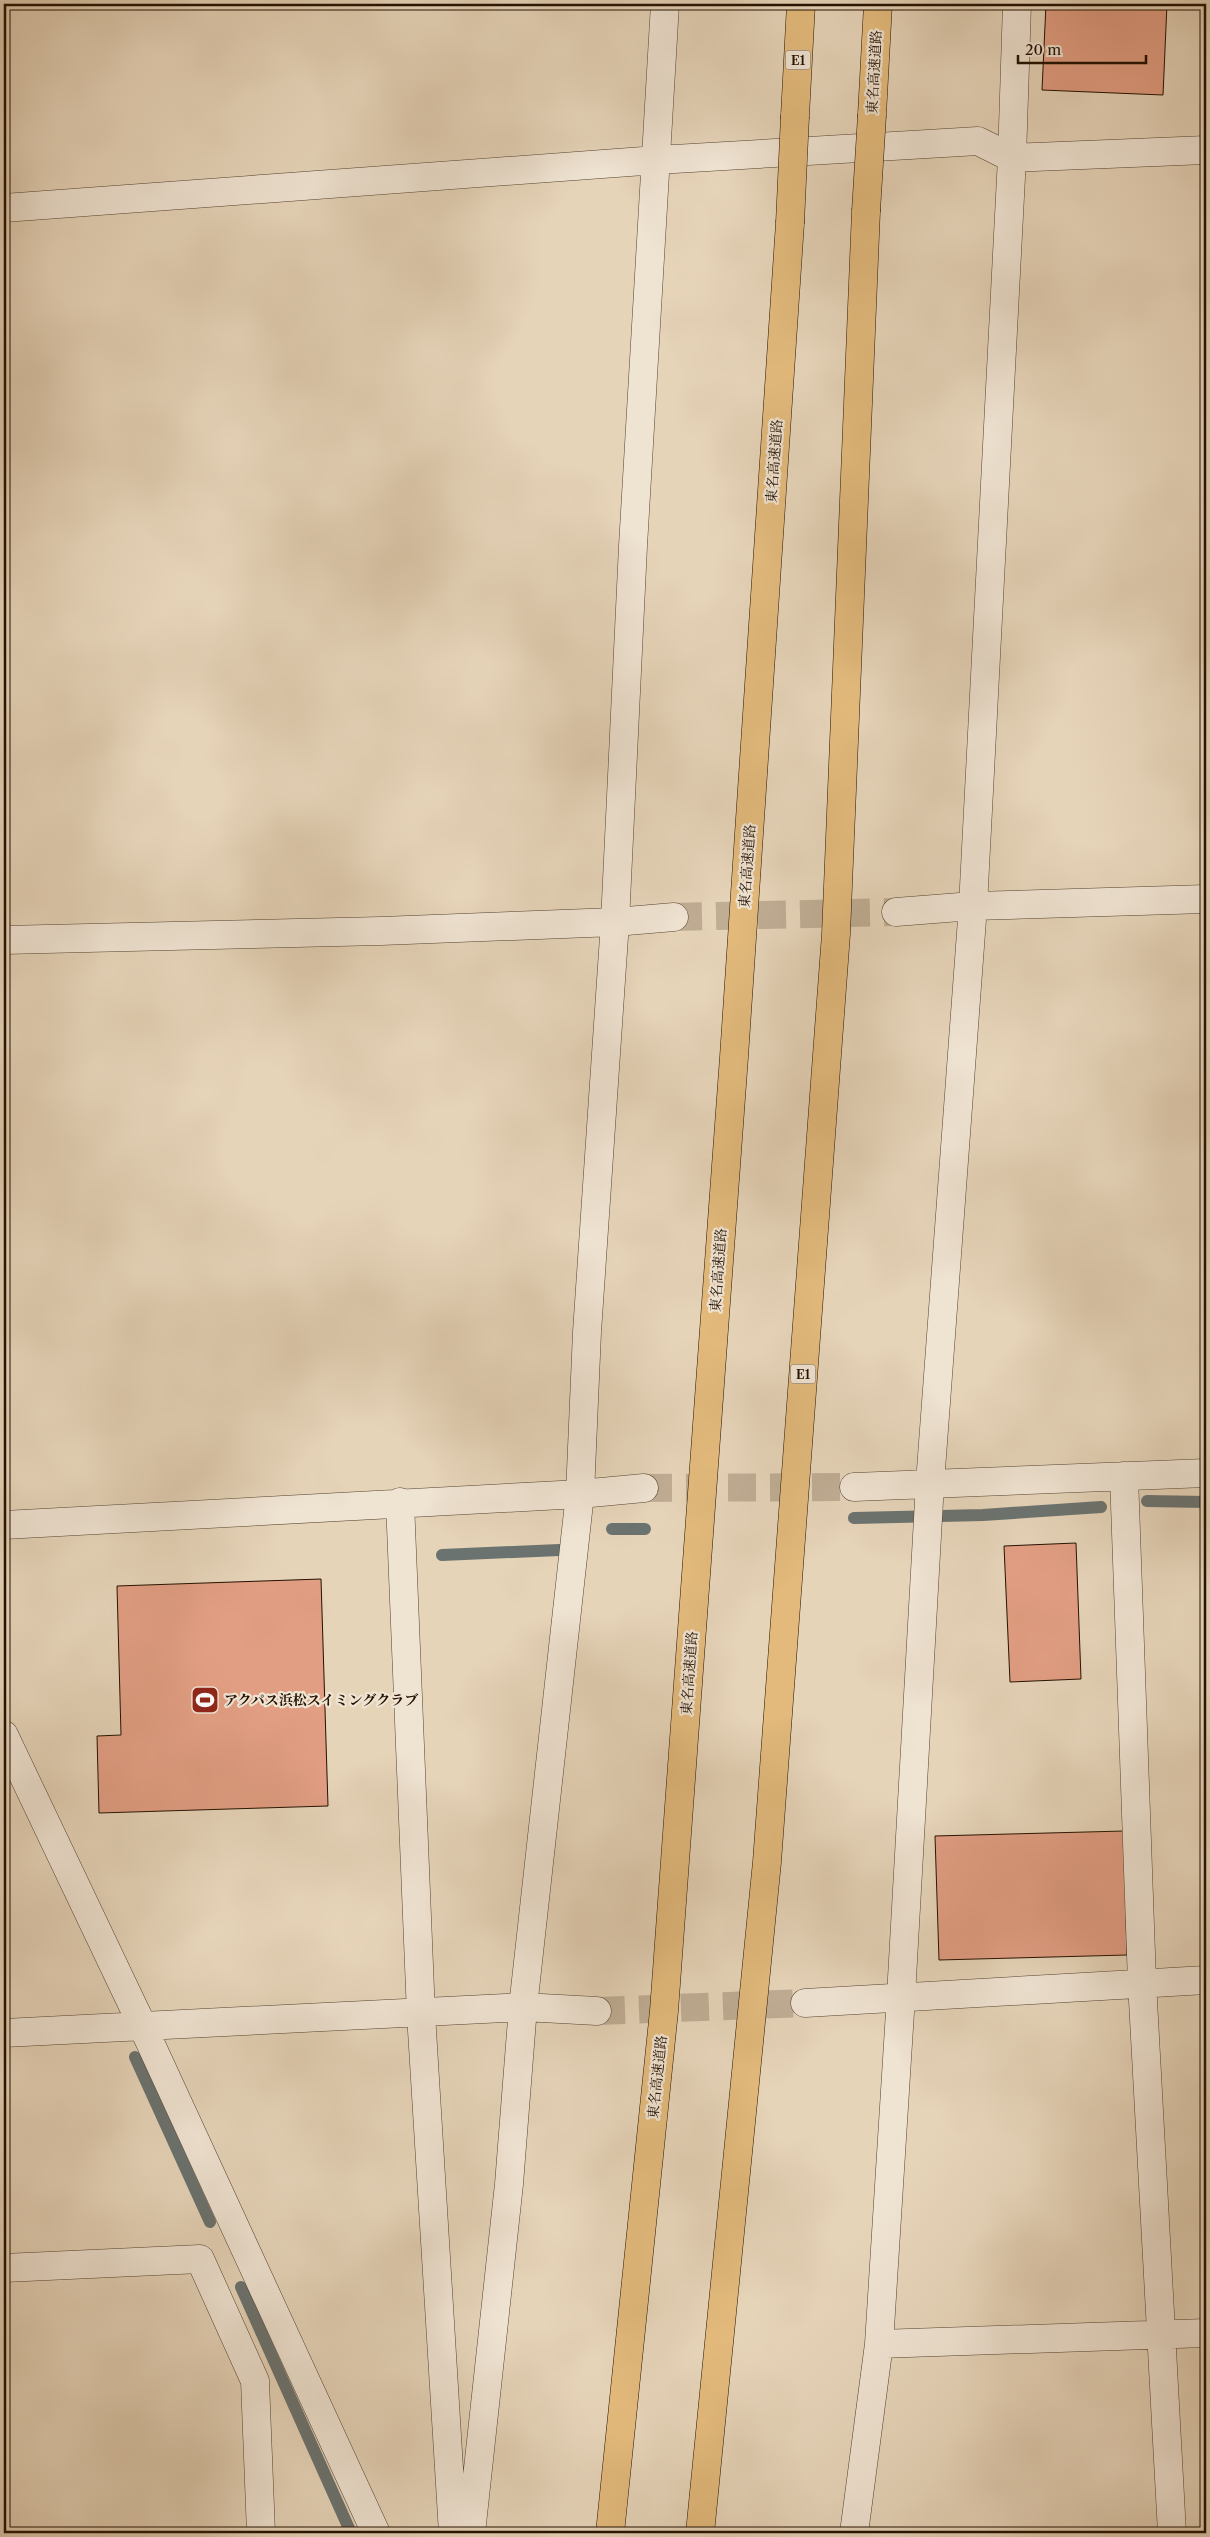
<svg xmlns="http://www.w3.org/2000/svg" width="1210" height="2537" font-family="'Libre Caslon Text','Noto Serif JP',serif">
<rect width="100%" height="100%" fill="#e6d4b9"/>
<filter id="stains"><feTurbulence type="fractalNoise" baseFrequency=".004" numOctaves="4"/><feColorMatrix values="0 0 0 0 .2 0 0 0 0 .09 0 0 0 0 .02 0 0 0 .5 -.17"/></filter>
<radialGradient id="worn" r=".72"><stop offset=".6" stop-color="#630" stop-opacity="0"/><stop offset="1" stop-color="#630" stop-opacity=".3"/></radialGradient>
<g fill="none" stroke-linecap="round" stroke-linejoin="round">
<path stroke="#6b7370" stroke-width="12" d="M1147,1501L1206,1502
M854,1518L983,1515L1101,1507
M612,1529H645
M442,1555L559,1550
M135,2057L210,2222
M241,2287L351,2533"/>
</g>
<path fill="#e29e83" stroke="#231101" d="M1046,4H1167L1163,95L1042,90Z
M1076,1543L1081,1679L1010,1682L1004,1546Z
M321,1579L328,1806L99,1813L97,1736L121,1735L117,1586Z
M1124,1831L1127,1955L939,1960L935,1836Z"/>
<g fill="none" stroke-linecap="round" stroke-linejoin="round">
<path stroke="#bfad94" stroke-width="28" stroke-dasharray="28 14" stroke-linecap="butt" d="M674,917L896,912
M644,1488L854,1487
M597,2011L805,2003"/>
<defs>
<path id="minor" d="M4,208L657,160L978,141L1012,158L1206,150
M896,912L973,906L1206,899
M4,940L381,931L615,922L674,917
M1124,1476L1142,1982L1172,2533
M854,1487L1206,1473
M400,1502L421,2014L453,2533
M4,1525L580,1494L644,1488
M4,1735L142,2025L376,2533
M805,2003L1206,1980
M4,2033L523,2007L597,2011
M4,2268L200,2259L255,2381L261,2533
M879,2344L1206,2333
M471,2533L509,2184L523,2007L580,1494L587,1332L615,922L633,546L665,4
M854,2533L879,2344L901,1996L930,1483L973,906L1012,158L1017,4"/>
<path id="highway" d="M872,115L878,4
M795,116L801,4
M610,2533L664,2011L734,1057L790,223
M700,2533L767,1862L836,934L866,211"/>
</defs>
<use href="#minor" stroke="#54422f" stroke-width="29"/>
<use href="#highway" stroke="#231101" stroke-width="29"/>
<use href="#minor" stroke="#efe3d2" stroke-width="28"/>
<use href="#highway" stroke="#e3ba7c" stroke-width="28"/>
<defs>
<path id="highway-bridge" d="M866,211L872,115
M790,223L795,116"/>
</defs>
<use href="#highway-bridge" stroke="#231101" stroke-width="29" stroke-linecap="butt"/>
<use href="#highway-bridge" stroke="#e3ba7c" stroke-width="28"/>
</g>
<defs>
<symbol id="stadium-square" viewBox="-11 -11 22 22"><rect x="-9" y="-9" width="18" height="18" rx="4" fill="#8f2418" stroke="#efe3d2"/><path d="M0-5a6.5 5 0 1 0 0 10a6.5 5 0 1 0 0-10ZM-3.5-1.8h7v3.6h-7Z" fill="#fff"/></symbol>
</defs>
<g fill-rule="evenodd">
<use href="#stadium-square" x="189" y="1684" width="32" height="32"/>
</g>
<g text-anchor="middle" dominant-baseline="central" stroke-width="4.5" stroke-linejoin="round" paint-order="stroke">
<g fill="#efe3d2" stroke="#605040" stroke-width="1">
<rect x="785.5" y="50.5" width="25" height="19" rx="4"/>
<rect x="790.5" y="1364.5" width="25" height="19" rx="4"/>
</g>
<g font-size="12" font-weight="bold" fill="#231101">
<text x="798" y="60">E1</text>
<text x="803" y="1374">E1</text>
</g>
<g font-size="14" fill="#231101" stroke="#efe3d2">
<text transform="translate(874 72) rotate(-87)">東名高速道路</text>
<text transform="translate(774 461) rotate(-86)">東名高速道路</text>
<text transform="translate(747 866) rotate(-86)">東名高速道路</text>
<text transform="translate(718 1270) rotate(-86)">東名高速道路</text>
<text transform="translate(689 1673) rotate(-86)">東名高速道路</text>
<text transform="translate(657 2077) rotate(-84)">東名高速道路</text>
</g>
<g font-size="14" font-weight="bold" fill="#231101" stroke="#efe3d2" text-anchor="start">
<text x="224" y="1700">アクパス浜松スイミングクラブ</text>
</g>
</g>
<rect width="1210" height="2537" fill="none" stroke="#e6d4b9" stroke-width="20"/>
<rect x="5" y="5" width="1200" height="2527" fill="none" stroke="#231101" stroke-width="2.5"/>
<rect x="10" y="10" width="1190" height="2517" fill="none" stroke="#231101"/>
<path d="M1018 55v8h128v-8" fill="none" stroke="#231101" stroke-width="2.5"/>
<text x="1025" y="55" font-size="15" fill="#231101" stroke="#efe3d2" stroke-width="4" paint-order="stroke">20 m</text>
<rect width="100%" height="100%" filter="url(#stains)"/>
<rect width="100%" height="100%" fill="url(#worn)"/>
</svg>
